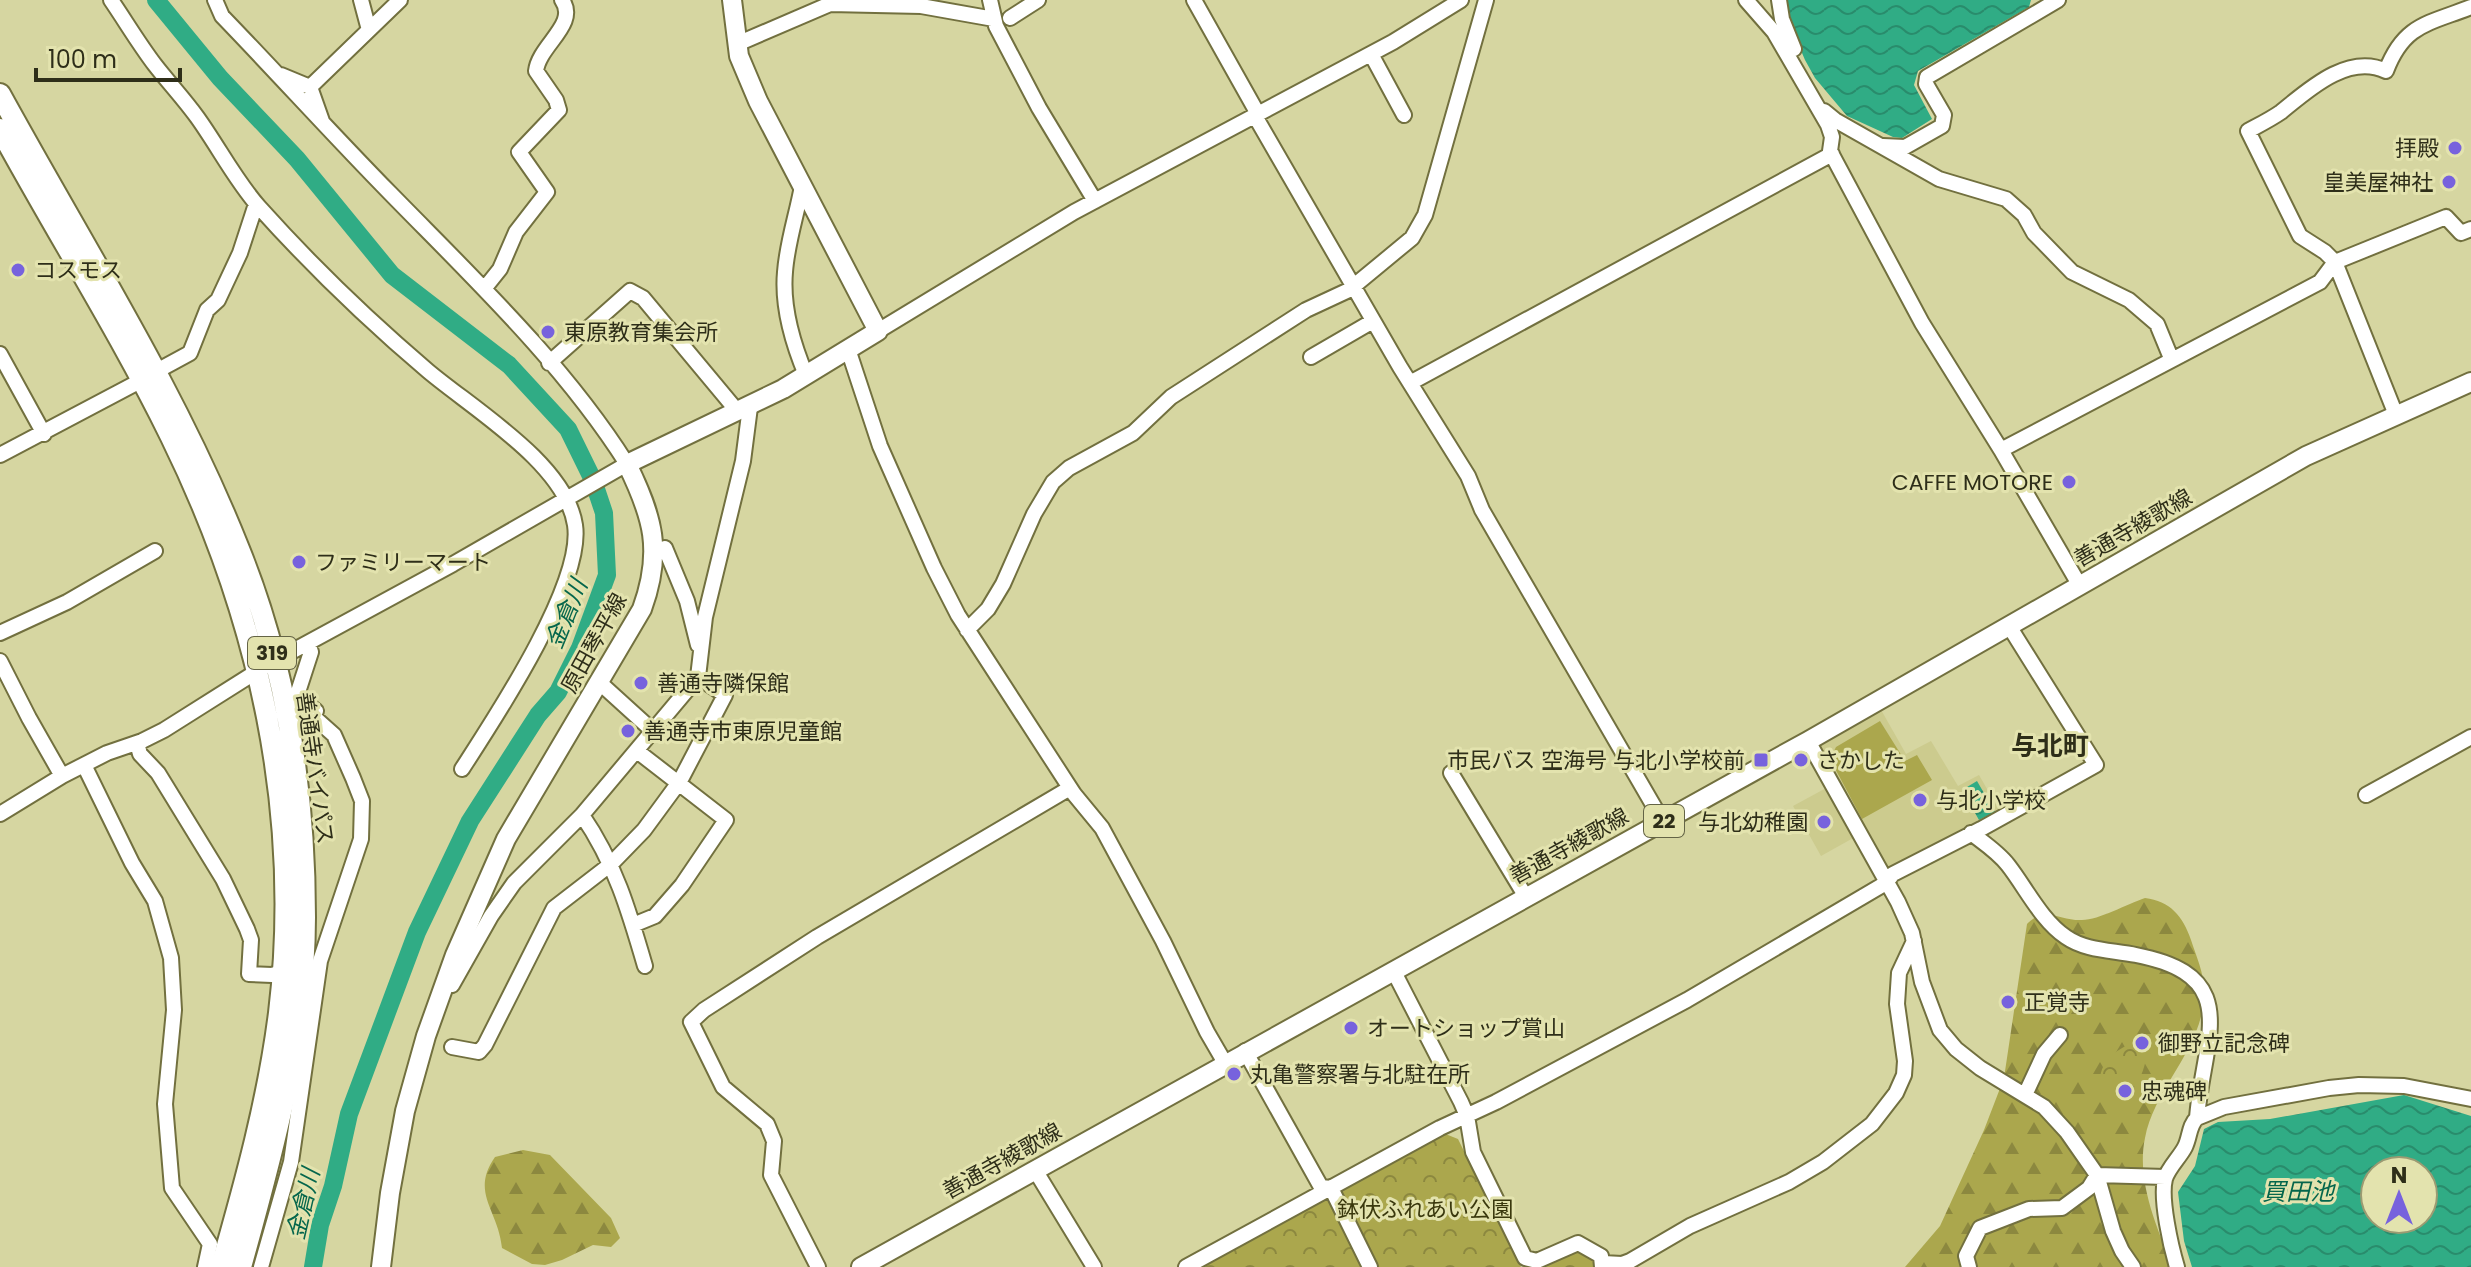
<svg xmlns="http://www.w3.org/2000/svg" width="2471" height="1267" font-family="Poppins,'Noto Sans JP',sans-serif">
<defs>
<pattern id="forest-firs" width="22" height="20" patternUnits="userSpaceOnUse" patternTransform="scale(2)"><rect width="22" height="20" fill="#aba74d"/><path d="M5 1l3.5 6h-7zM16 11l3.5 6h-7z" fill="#8c883f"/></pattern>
<pattern id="park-crowns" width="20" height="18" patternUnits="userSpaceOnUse" patternTransform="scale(2)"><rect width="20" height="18" fill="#aba74d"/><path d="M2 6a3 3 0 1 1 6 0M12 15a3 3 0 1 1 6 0" fill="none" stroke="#8c883f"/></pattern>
<pattern id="water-waves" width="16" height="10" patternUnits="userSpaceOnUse" patternTransform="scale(2)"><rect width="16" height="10" fill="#30ac85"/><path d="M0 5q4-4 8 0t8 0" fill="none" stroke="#298c6c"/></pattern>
</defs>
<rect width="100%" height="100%" fill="#d6d6a1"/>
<path fill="#cccb8e" d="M1880,708L1906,754L1931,741L1958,786L1979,775L2002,815L1887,874L1819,750L1823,740Z
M1828,787L1855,837L1821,856L1793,806Z"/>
<path fill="#aba74d" d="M1880,721L1905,761L1917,755L1932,780L1862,819L1830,759L1836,747Z"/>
<path fill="url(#forest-firs)" d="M2145,898C2170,901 2183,916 2191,940C2196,956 2205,975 2204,993C2204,1048 2155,1086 2145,1138C2136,1181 2157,1228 2173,1267H1905L1940,1226L1984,1130L2004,1078L2027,924C2045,905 2060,921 2082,920C2099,920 2127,904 2145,898Z
M523,1150L550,1155L611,1218L620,1238L611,1247L593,1245L562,1260L545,1265L532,1264L502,1248C498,1209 470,1193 495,1157Z"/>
<path fill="url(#park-crowns)" d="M2146,1037L2149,1041C2146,1067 2138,1103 2104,1101C2090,1063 2115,1049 2146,1037Z
M1443,1133L1458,1139L1521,1267H1195Z
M1578,1250L1611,1267H1541Z"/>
<path fill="url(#water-waves)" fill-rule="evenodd" d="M1786,0H2031L2029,7L1918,71L1914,85L1932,119L1902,138L1893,137L1847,116L1815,78L1805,60L1791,27Z
M1977,781L1995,812L1979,820L1962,790Z
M2404,1095L2471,1116V1267H2192L2184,1241L2178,1192L2195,1166L2204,1129L2218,1122L2270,1119ZM2375,1171H2423V1219H2375Z"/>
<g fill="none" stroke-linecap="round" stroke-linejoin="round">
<path stroke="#30ac85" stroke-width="18" d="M156,0L220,78L297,159L392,275L509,365L568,429L593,480L604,513L607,575L580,648L558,692L538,715L470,821L417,932L349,1114L333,1186L320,1225L313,1267"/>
<defs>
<path id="minor" d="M111,0C126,22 139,44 155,65C169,83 184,99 197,117C218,146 235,180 259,207C311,265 368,320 428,371C473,409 566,464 575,525C584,584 495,718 462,769
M361,0L369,30
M990,0L996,26L1039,108L1095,201
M1194,0L1258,114
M1746,0L1774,32L1828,125L1832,137L1830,151L1922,323L2001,450L2080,586
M1779,0L1782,19L1794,49
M1010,18L1038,0
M737,44L830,4L921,6L994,19
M1371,54L1404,115
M281,75L310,87L322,121
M310,87L400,0
M1824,111L1835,120L1939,179L2006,199L2024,215L2034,233L2072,272L2129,300L2157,324L2171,358
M1255,116L1400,367L1468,476L1482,510L1663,822
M1883,146L1905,147L1942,126L1944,115L1926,84L1927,77L2058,0
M802,186C797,214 787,243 785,272C782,305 793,344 806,375
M484,289L500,269L516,232L547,192L519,152L559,110L556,100L536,71C539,45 579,24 562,0
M878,331L1074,212L1393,42L1461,0
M848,349L880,446L934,568L958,615L1074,794L1102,828L1163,941L1207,1032L1225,1063
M0,354L44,434
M1311,357L1373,321
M549,363L630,291L643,298L738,412
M155,372L190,353L207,310L218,300L240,253L256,204
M1410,383L1832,154
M2396,415L2335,262L2325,252L2300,236L2248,131C2259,125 2271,119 2281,112C2308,90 2348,53 2386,71C2404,24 2428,24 2471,7
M2001,450L2320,282L2335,262L2446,217L2461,233L2471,229
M0,455L142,380
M655,554L665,548L687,601L698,645
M967,630L988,609L1003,584L1034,514L1053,482L1069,468L1133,433L1171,397L1306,310L1349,290L1412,238L1425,215L1486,0
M0,633L67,602L155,551
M308,643L311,652L298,692L299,698L316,711
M0,661L29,718L62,776
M600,683L654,732
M1808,741L1898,902L1912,933L1922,982L1940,1030L1956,1049L1980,1068L2044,1107L2067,1132L2097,1175L2113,1231L2122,1251L2133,1267
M137,743L140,754L158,773L223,879L247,929L251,940L249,974L272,975L289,970
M84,765L132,863L155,901L171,958L174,1010L165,1104L172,1188L210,1244L205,1267
M1451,773L1526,897
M2366,795L2471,737
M0,814L62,776L107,753L142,741L164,730L267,665L453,564L627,464C563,363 473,278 390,193C333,135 279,75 222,16L215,0
M582,815C615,863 629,911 645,966
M1971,833C1984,843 1998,852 2008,865C2026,888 2041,920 2066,937C2086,951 2112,950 2136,955C2245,976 2203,1038 2197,1118C2189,1125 2190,1137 2185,1147C2180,1157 2168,1168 2165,1179C2160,1199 2171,1247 2177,1267
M633,925L655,916L682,885L726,820L637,751
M1393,970L1461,1102L1467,1116L1473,1152L1525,1258L1537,1261L1578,1243L1601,1256L1602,1267
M452,985L491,916L514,883L582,815L698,677L705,617L743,461L750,407
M452,1047L479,1052L485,1045L554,908L611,864L644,830L680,781L725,695L698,677
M1245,1051L1321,1187L1331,1188L1370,1267
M2025,1095L2044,1054L2060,1035
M2197,1118L2224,1107L2329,1088L2359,1085L2404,1086L2471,1099
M1035,1170L1094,1267
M1603,1263L1622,1264L1630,1261L1690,1226L1789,1182L1823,1162L1872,1124L1896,1093L1904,1075L1905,1061L1897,1004L1899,973L1914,941
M261,1267L291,1162L320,961L361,839L362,801L353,778L334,735L306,710L286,712
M818,1267L771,1175L774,1141L767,1124L723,1087L691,1022L704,1010L817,937L1070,788
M1186,1267L1440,1128L1496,1102L1687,1000L1886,883L1893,874L1981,829L2096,765L2009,626
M1969,1267L1966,1256L1980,1228L2029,1209L2062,1208L2089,1188L2097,1175L2165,1177"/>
<path id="major" d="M381,1267L390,1193L405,1111L426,1036L455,955L506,839L642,609C663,551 653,517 627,464L783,389L878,331L758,101L739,56L732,0
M861,1267L1808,741L2306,456L2471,382"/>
<path id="highway" d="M0,94C82,244 176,390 239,549C286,665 305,792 305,917C305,1037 273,1152 241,1267
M0,129C56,232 119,331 171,437C259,616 303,813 279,1013C268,1100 245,1183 221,1267"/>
</defs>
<use href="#minor" stroke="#72703f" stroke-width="18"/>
<use href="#major" stroke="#72703f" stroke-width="22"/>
<use href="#highway" stroke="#72703f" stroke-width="24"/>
<use href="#minor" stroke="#fff" stroke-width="14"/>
<use href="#major" stroke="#fff" stroke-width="18"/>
<use href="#highway" stroke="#fff" stroke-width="20"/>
</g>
<g fill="#7762dd" stroke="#e3e3ae" stroke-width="3">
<circle cx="2455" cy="148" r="8"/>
<circle cx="2449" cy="182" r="8"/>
<circle cx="18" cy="270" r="8"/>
<circle cx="548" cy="332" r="8"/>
<circle cx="2069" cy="482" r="8"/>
<circle cx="299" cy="562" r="8"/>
<circle cx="641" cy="683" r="8"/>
<circle cx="628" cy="731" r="8"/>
<rect x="1753" y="752" width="16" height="16" rx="4"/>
<circle cx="1801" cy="760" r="8"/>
<circle cx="1920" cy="800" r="8"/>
<circle cx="1824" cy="822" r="8"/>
<circle cx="2008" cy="1002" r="8"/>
<circle cx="1351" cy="1028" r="8"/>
<circle cx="2142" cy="1043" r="8"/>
<circle cx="1234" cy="1074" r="8"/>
<circle cx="2125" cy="1091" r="8"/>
</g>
<g text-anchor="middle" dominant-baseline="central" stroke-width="6" stroke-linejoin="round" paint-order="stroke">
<g fill="#e3e3ae" stroke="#646446" stroke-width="2">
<rect x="248" y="637" width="48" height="32" rx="6"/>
<rect x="1644" y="805" width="40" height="32" rx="6"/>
</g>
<g font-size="20" font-weight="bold" fill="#2e2e19">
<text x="272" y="653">319</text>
<text x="1664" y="821">22</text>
</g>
<g font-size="22" fill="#2e2e19" stroke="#e3e3ae" text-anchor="start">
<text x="2439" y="148" text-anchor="end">拝殿</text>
<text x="2433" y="182" text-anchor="end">皇美屋神社</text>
<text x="34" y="270">コスモス</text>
<text x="564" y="332">東原教育集会所</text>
<text x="2053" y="482" text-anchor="end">CAFFE MOTORE</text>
<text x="315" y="562">ファミリーマート</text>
<text x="657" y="683">善通寺隣保館</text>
<text x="644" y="731">善通寺市東原児童館</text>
<text x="1745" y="760" text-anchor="end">市民バス 空海号 与北小学校前</text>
<text x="1817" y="760">さかした</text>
<text x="1936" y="800">与北小学校</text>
<text x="1808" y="822" text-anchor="end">与北幼稚園</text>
<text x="2024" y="1002">正覚寺</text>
<text x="1367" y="1028">オートショップ賞山</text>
<text x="2158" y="1043">御野立記念碑</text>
<text x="1250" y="1074">丸亀警察署与北駐在所</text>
<text x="2141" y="1091">忠魂碑</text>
</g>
<g font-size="22" fill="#2e2e19" stroke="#e3e3ae">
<text transform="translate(2133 528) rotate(-30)">善通寺綾歌線</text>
<text transform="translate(594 643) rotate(-61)">原田琴平線</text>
<text transform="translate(315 768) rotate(82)">善通寺バイパス</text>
<text transform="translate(1569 846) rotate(-29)">善通寺綾歌線</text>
<text transform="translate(1002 1161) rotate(-29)">善通寺綾歌線</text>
</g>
<g font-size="22" fill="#3a380d" stroke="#e3e3ae">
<text x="1425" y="1209">鉢伏ふれあい公園</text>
</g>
<g font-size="24" font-style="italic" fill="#05664c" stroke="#e3e3ae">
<text transform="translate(566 614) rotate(-68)">金倉川</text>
<text x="2298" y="1191">買田池</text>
<text transform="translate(303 1204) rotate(-77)">金倉川</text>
</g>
<g font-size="26" font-weight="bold" fill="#2e2e19" stroke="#e3e3ae">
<text x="2050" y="746">与北町</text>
</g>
</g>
<g transform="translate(2399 1195)"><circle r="38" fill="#e3e3ae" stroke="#9b9b72" stroke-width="2"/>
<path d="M0-6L14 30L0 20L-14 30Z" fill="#7762dd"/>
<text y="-12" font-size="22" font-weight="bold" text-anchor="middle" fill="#2e2e19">N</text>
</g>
<path d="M36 68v12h144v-12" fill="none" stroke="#2e2e19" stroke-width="4"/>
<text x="48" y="68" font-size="24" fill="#2e2e19" stroke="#e3e3ae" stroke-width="6" paint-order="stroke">100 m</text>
</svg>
